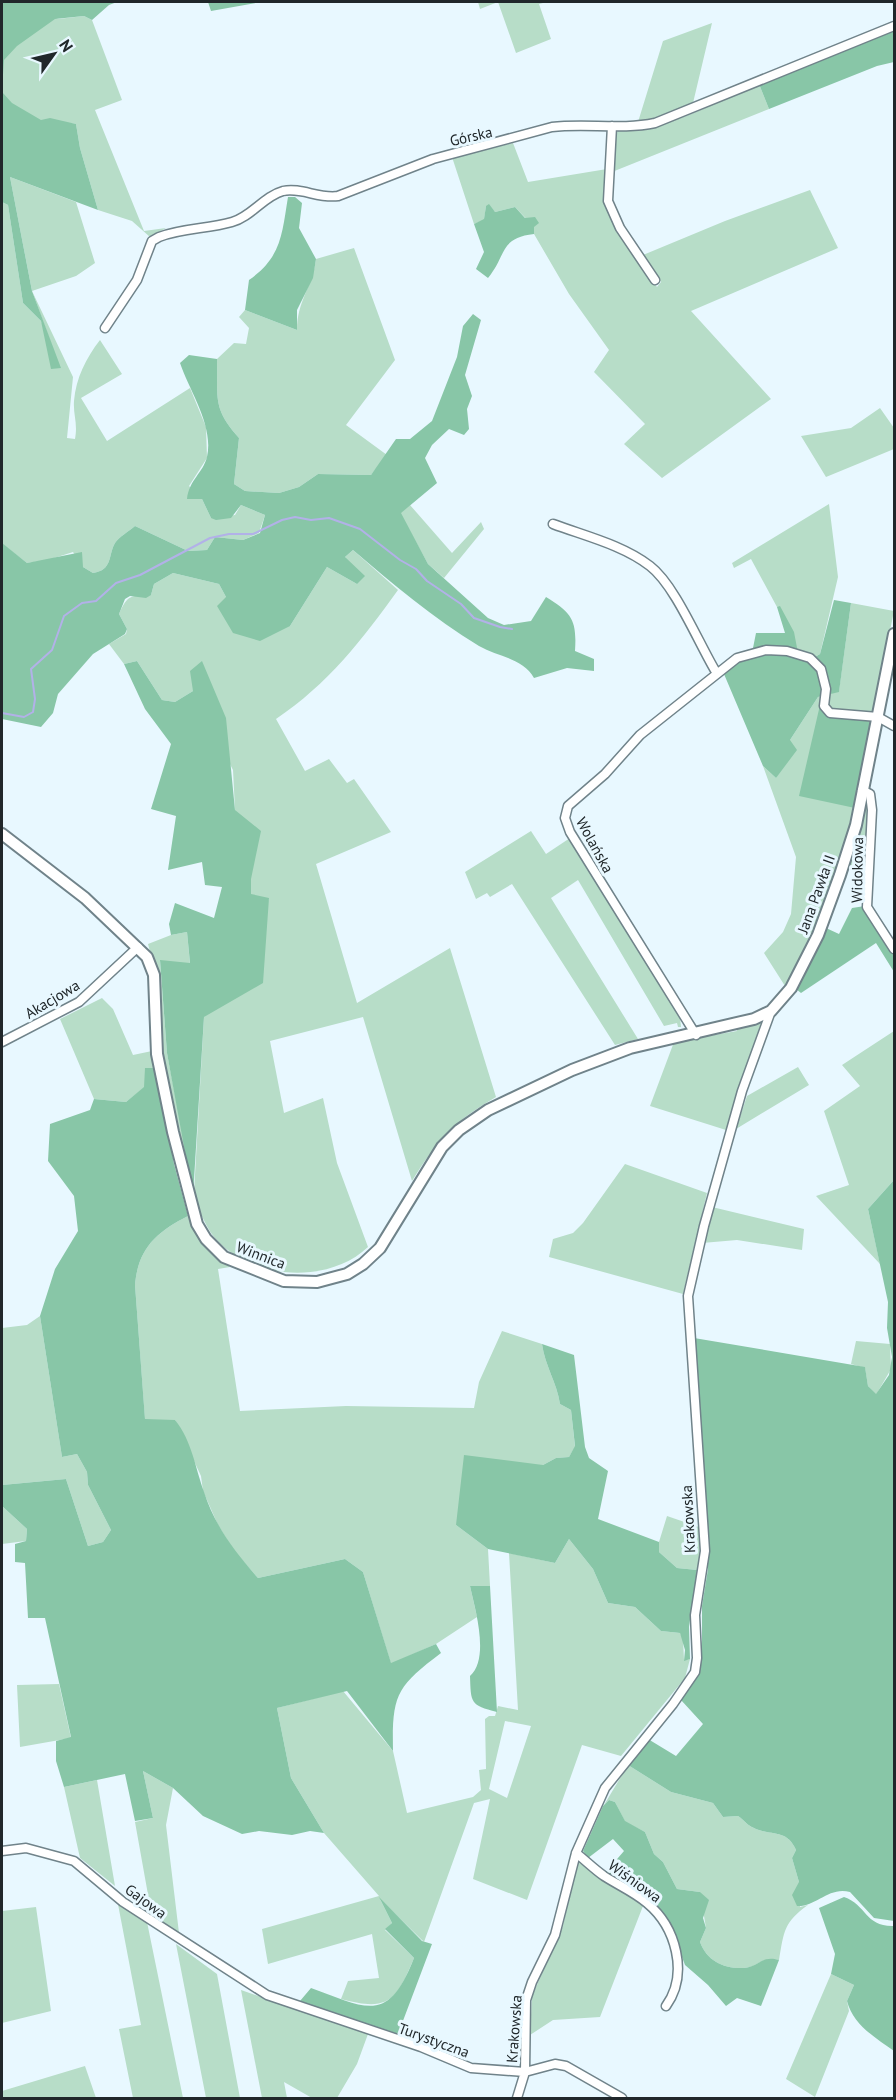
<svg xmlns="http://www.w3.org/2000/svg" width="896" height="2100" font-family="'PT Sans',sans-serif">
<rect width="100%" height="100%" fill="#e8f8ff"/>
<path fill="#b7ddc8" fill-rule="evenodd" d="M2,2L58,19L84,16L92,20L122,100L95,110L144,231L166,228L150,237L132,221L98,210L80,148L76,124L61,122L2,134Z
M478,2H547L539,4L551,39L516,53L498,2L480,9Z
M712,23L693,103L662,117L638,122L663,41Z
M759,84L769,109L612,172L614,136L619,130C666,132 715,102 759,84Z
M513,143L528,182L607,169L606,207L632,252L657,287L661,282L643,255L725,221L810,190L838,248L691,311L771,399L662,478L624,444L645,424L594,372L609,350L569,294L534,234V227L515,207L495,212L486,206L484,220L474,224L452,157Z
M10,177L76,202L95,263L76,276L32,291L73,377L67,438L75,439C78,423 73,415 74,401C76,378 86,358 100,340L122,374L81,398L107,441L190,388L206,427L207,458L189,486L202,499L211,518L235,515L241,505L265,515L259,533L243,540L215,537L207,550L188,551L135,526C129,531 119,537 115,543C108,555 113,570 93,573L83,567L73,552L48,560L27,563L2,544V202L8,205L23,303L41,321L60,368L32,291Z
M354,248L395,360L346,425L387,455L371,475L318,474L299,487L279,493L245,491L234,484L239,438C212,408 218,398 217,359L234,343L246,344L249,328L239,317L245,310L297,330C297,301 312,288 316,259Z
M880,408L894,428V449L826,477L801,436L851,428Z
M829,504L838,577L820,654L815,657L798,653L780,607H777L751,559L734,568L732,563Z
M410,505L452,553L481,522L484,529L444,578L428,564L400,513Z
M353,550L398,590C362,640 328,684 276,719L305,771L329,759L347,783L354,779L391,832L316,864L357,1003L450,948L496,1097C452,1123 439,1138 412,1181L363,1017L270,1041L284,1113L323,1098L337,1163L368,1247C327,1286 246,1280 211,1233C204,1222 198,1208 193,1196L163,1064L158,981L148,944L171,935L187,932L190,964L160,961L167,1053L194,1192L204,1017L269,899L251,895V879L235,810L233,770L193,691L175,702L162,700L137,661L124,664L109,644L126,634L127,629L119,614C128,594 130,596 151,595L154,584L173,573L219,584L226,597L290,626L327,567L357,584L345,557Z
M851,603L894,611L872,719L830,717L855,808L850,833L826,898L803,954L785,986L764,953L783,932L791,914L796,857L763,766L776,778L790,740L818,697L839,691Z
M865,794L868,795L867,874L847,869L856,845Z
M531,831L546,854L570,838L680,1017L681,1027H678L677,1023L664,1026L578,880L551,898L638,1039L615,1045L512,884L490,897L487,893L476,899L465,872Z
M102,998L113,1009L133,1055L152,1051L157,1068L145,1087L126,1102L94,1099L60,1019Z
M762,1020L726,1130L650,1106L674,1042L737,1031L736,1028Z
M894,1031V1180L868,1209L880,1264L816,1196L849,1185L824,1111L860,1086L842,1065Z
M798,1067L809,1085L736,1129L747,1096Z
M625,1164L707,1193L683,1294L549,1257L553,1239L573,1233L583,1223Z
M712,1207L804,1229L802,1250L737,1240L702,1243Z
M188,1216L202,1243L230,1267L218,1269L240,1411L346,1406L474,1408L479,1382L502,1331L542,1344C545,1366 557,1383 560,1404L571,1410L575,1447L569,1457L556,1458L543,1465L456,1525L488,1549L490,1586H470L477,1617L436,1644L391,1664L363,1572L345,1559L258,1578L234,1551L218,1525L203,1491L201,1476L175,1420H145L135,1285C138,1249 156,1232 188,1216Z
M40,1316L62,1457L77,1454L87,1472L88,1485L111,1530L103,1542L88,1546L66,1479L2,1485V1328L27,1325Z
M856,1341L890,1344L891,1369L876,1395L868,1386L865,1368L851,1364Z
M2,1506L27,1529L26,1541L2,1544Z
M667,1516L699,1527L702,1549L697,1570L677,1568L659,1552V1542Z
M569,1539L593,1569L608,1603L635,1607L661,1631L680,1633L683,1639L684,1660L690,1659L685,1678L621,1756L582,1745L527,1900L473,1879L490,1799L474,1803L424,1942L380,1899L392,1923L385,1930L414,1958C396,2001 389,2012 341,1999L348,1981L379,1978L372,1934L268,1964L262,1929L379,1896L324,1833L291,1778L277,1708L343,1691L393,1751L407,1813L473,1797L481,1790L479,1770L486,1769L485,1719L489,1716H495L498,1706L518,1710L509,1553L555,1563ZM505,1721L531,1726L507,1798L489,1789Z
M59,1684L71,1738L20,1747L17,1685Z
M628,1765L671,1792L713,1803L723,1817L738,1816C744,1820 748,1826 754,1828C769,1836 787,1828 796,1850L792,1858L799,1882L800,1907L808,1905C784,1922 784,1931 779,1960C761,1956 759,1967 744,1968C724,1969 707,1961 700,1942L706,1928L700,1892L677,1889L663,1862L654,1854L645,1832L625,1822L615,1802L609,1800L604,1805Z
M143,1771L173,1788L166,1825L179,1933L152,1917L135,1822L153,1818Z
M97,1780L115,1886L80,1858L64,1787Z
M577,1861L643,1906L600,2017L553,2020L530,2035L532,1996L563,1926Z
M117,1899L147,1922L183,2098H133L119,2029L141,2025Z
M36,1907L51,2011L2,2023V1911Z
M176,1944L217,1974L240,2098H206Z
M831,1974L854,1985L847,2001L849,2011L815,2097L786,2079Z
M241,1990L368,2034L357,2064L337,2098H312L284,2082L287,2098H262Z
M85,2066L96,2098H2V2091Z"/>
<path fill="#88c6a7" d="M2,2H117L109,5L92,20L84,16L55,19L17,46L4,60L2,89Z
M208,2H261L211,11Z
M894,29V62L877,66L769,109L759,84Z
M2,92L12,103L41,120L50,118L76,124L80,148L98,210L10,177L32,291L61,368L51,369L41,321L23,303L8,205L2,202Z
M288,197H295L302,203L299,228L316,259L313,278L297,310V330L245,310L249,280C282,257 282,233 288,197Z
M489,204L495,212L515,207L525,218L535,217L539,223L534,227V234C499,238 507,255 488,278L476,269L484,252L474,224L484,219L486,206Z
M473,314L481,320L465,375L472,396L467,409L469,429L464,435L449,429L432,445L425,458L437,483L401,513L428,564L488,618L504,625L531,621L546,597C572,613 577,620 575,651L594,659V671L567,668L534,678C523,658 498,657 479,646C433,618 393,584 353,550L345,557L365,576L357,584L327,567L290,626L260,641L233,633L217,606L226,597L219,584L173,573L154,584L151,595L146,598L130,596L125,599L119,614L127,629L125,634L93,654L58,694L53,713L41,727L2,719V543L27,563L82,552L83,567L93,573C113,570 108,555 115,543C119,537 129,531 135,526L188,551L207,550L215,537L243,540L260,533L265,515L241,505L231,518L216,520L211,518L202,499H187C189,480 203,473 207,457C214,426 190,392 180,363L189,355L217,359C218,398 212,408 239,438L234,484L245,491L279,493L299,487L318,474L371,475L396,439H410L432,421L457,357L463,326Z
M834,600L851,603L839,692L818,697L790,740L797,750L776,778L763,766L721,667L752,653L756,633H785L777,607L780,606L794,632L798,653L815,657L820,654Z
M137,661L162,700L175,702L193,691L190,671L202,661L226,718L235,810L261,831L251,879V894L269,898L263,983L204,1017L193,1196L167,1053L160,960L190,963L187,932L171,935L169,924L175,903L214,918L222,887L205,885L202,862L168,870L176,816L151,809L171,744L145,709L124,664Z
M820,705L831,717L872,719L855,808L799,796Z
M865,906L894,953V972L876,943L801,993L796,989L826,928L839,934L852,908Z
M145,1068H157L174,1164L188,1216C156,1232 138,1249 135,1285L145,1419L175,1420C192,1441 195,1467 204,1492C215,1526 235,1552 258,1578L345,1559L363,1572L391,1663L436,1644L441,1653C396,1687 392,1695 393,1751L347,1691L277,1708L291,1778L324,1833L310,1831L292,1835L259,1831L242,1834L203,1816L173,1788L143,1771L153,1818L135,1821L125,1774L64,1787L56,1761V1741L71,1737L45,1618H28L25,1563L15,1562V1544L26,1541L27,1529L2,1506V1485L66,1479L88,1546L103,1542L111,1530L88,1485L87,1472L77,1454L62,1457L40,1316L55,1269L78,1231L74,1196L48,1161L50,1124L90,1110L94,1099L126,1102L144,1087Z
M894,1180V1921L874,1918L850,1892C829,1886 816,1907 797,1906L792,1895L799,1882L792,1858L796,1850C787,1828 769,1836 754,1828C748,1826 744,1820 738,1816L723,1817L713,1803L671,1792L628,1765L648,1739L676,1756L703,1724L681,1700L697,1676L702,1640V1606L708,1569L694,1338L865,1367L868,1386L876,1394L889,1375L892,1357L887,1328L888,1302L868,1209Z
M542,1344L574,1355L585,1447L589,1458L608,1471L598,1519L659,1542V1552L677,1568L697,1570L689,1627L690,1659L684,1661L685,1650L680,1633L661,1631L635,1607L608,1603L593,1569L569,1539L555,1563L488,1549L456,1525L464,1455L543,1465L556,1458L569,1457L575,1446L571,1410L560,1404C557,1383 545,1366 542,1344Z
M470,1586H490L497,1712C470,1705 471,1703 470,1676C490,1658 475,1609 470,1586Z
M609,1800L615,1802L625,1821L645,1832L654,1854L663,1862L677,1889L700,1892L709,1900L703,1918L706,1928L700,1942C707,1961 724,1969 744,1968C759,1967 761,1955 779,1960L761,2006L737,1998L726,2006L708,1985L685,1965L670,1925L605,1873L624,1851L613,1839L588,1858L583,1851L603,1806Z
M379,1897L422,1941L432,1944L398,2034L300,2001L311,1988C368,2009 388,2024 414,1958L385,1929L392,1923Z
M844,1897C867,1905 865,1927 894,1926V2051C876,2038 853,2025 847,2001L854,1985L831,1974L835,1954L819,1908Z"/>
<g fill="none" stroke-linecap="round" stroke-linejoin="round">
<path stroke="#b2b1e8" stroke-width="2" d="M2,713L24,717L33,712L35,699L31,669L52,650L64,616L82,603L96,601L116,583L140,575L210,538L229,534H253L282,520L295,517L311,520L329,518L360,529L400,560L416,569L427,581L461,604L474,618L500,627L512,629"/>
<defs>
<path id="minor" d="M612,126L608,201L620,228L655,280
M105,328L137,280L152,241L159,237C182,228 208,229 232,222C251,217 264,196 283,191C301,187 319,199 338,196L433,159L552,127C586,123 621,130 655,123L894,26
M553,524C585,536 623,545 650,566C675,585 699,644 716,672
M862,790L870,794L872,810L867,907L894,949
M696,1035L570,832L565,818L568,806L605,774L640,735L737,658L766,650L787,651L810,658L821,669L826,689L824,706L830,713L878,717L894,726
M2,1042L79,1002L138,947
M2,1851L26,1848L74,1861L123,1902L267,1995L421,2047L471,2068L525,2072L555,2064L566,2066L622,2098
M576,1853C585,1860 594,1869 604,1876C618,1885 634,1892 647,1903C676,1927 689,1974 666,2006
M517,2098L525,2072L526,2000L532,1982L555,1935L576,1853L605,1788L673,1704L695,1672L697,1658L695,1615L705,1551L688,1296L704,1226L742,1091L771,1011"/>
<path id="tertiary" d="M2,834L85,898L147,957L154,975L157,1054L173,1132L197,1224L206,1239L224,1257L284,1281L317,1282L347,1274L363,1264L380,1248L442,1147L459,1130L488,1110L572,1070L630,1048L754,1019L771,1011L791,988L818,935L840,875L856,825L894,634"/>
</defs>
<use href="#minor" stroke="#70838a" stroke-width="11"/>
<use href="#tertiary" stroke="#70838a" stroke-width="14"/>
<use href="#minor" stroke="#fff" stroke-width="8"/>
<use href="#tertiary" stroke="#fff" stroke-width="10"/>
</g>
<g text-anchor="middle" dominant-baseline="central" stroke-width="6" stroke-linejoin="round" paint-order="stroke">
<g font-size="15" fill="#20272a" stroke="#e8f8ff">
<text transform="translate(471 136) rotate(-13)">Górska</text>
<text transform="translate(595 845) rotate(61)">Wolańska</text>
<text transform="translate(857 870) rotate(-89)">Widokowa</text>
<text transform="translate(816 894) rotate(-70)">Jana Pawła II</text>
<text transform="translate(52 999) rotate(-31)">Akacjowa</text>
<text transform="translate(261 1255) rotate(21)">Winnica</text>
<text transform="translate(688 1519) rotate(-93)">Krakowska</text>
<text transform="translate(635 1881) rotate(36)">Wiśniowa</text>
<text transform="translate(146 1901) rotate(36)">Gajowa</text>
<text transform="translate(514 2029) rotate(-86)">Krakowska</text>
<text transform="translate(434 2040) rotate(20)">Turystyczna</text>
</g>
</g>
<rect width="896" height="2100" fill="none" stroke="#20272a" stroke-width="6"/>
<g transform="translate(54 54) rotate(56)" stroke="#e8f8ff" stroke-width="4.5" paint-order="stroke">
<path d="M0-4.5L10 22L0 15L-10 22Z" fill="#20272a"/>
<text y="-9" font-size="16" font-weight="bold" text-anchor="middle" fill="#20272a">N</text>
</g>
</svg>
